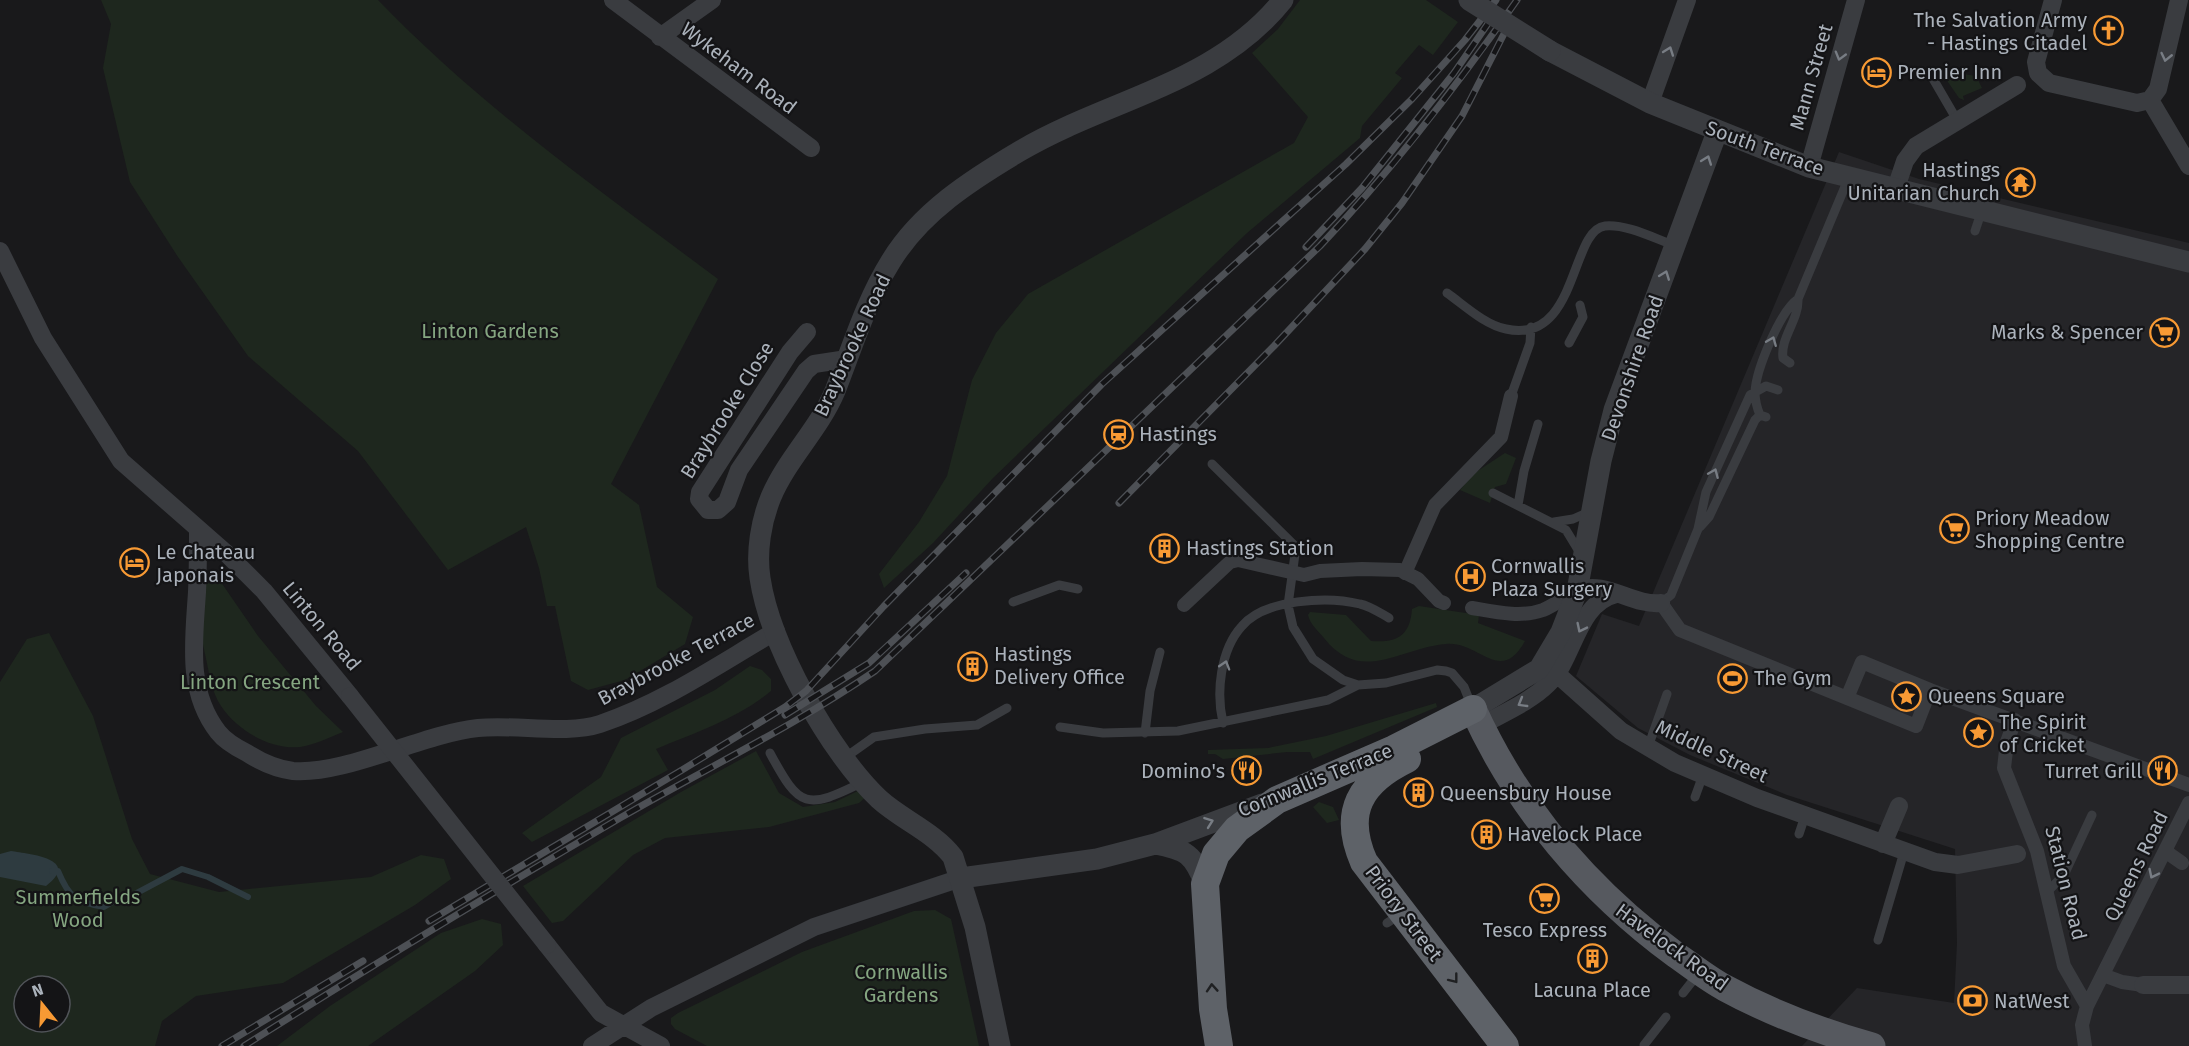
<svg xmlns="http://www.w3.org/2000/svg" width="2189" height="1046" font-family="'Fira Sans',sans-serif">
<rect width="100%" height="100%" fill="#19191b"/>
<path fill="#252528" d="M1839,152L1919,179L2189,243V1046H1802L1857,988L1954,1003L1957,943L1955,849L1787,795L1690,755L1638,728L1576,676L1602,614L1639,626Z"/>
<path fill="#1e271e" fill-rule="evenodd" d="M101,0H378C480,106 600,191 718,279L611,484L639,505L657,587L693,617L685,644L625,680L588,690L571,681L555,606H547L539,568L526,527L448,570L358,451L248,356L178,257L130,182L103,68L111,24Z
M1300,0H1426L1458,22L1433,55L1419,45L1395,73L1402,78L1362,126L1360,138L1247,233L993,478L933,543L884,588L879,574L919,522L947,476L972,380L996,333L1028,294L1294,143L1308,117L1252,53L1278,29Z
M1943,71L1976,76L1982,88L1963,96L1964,100L1959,98L1941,72Z
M1505,453L1516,458L1506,484L1495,487L1490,503L1460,490L1473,474Z
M216,575L258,636L316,706L343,732C330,737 314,745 300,747C270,750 237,730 221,706C211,691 209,671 205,654C199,626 196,604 208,578Z
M1419,606L1479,615L1478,623L1525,641C1500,686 1480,641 1446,644C1399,648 1361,685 1324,638C1318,631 1310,624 1308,615L1310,612L1346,615L1371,641C1397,643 1410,636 1412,609Z
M49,633L93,716L132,839L150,874L219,892L371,877L421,855L444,859L451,879L415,905L283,983L196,996L162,1021L155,1046H0V682L27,639ZM24,986H60V1022H24Z
M750,666L762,670L771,679V691C739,718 695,733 656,749L668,770L532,842L522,833L601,777L621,738L715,690Z
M1436,703L1437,707L1313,759L1310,752H1287L1223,759L1215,754H1208V750L1268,748L1326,736Z
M756,751L779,793L803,807L835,802L860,790L868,795L859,803L769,827L665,838L633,855L563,921L552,923L523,886L681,792Z
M1319,802L1333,807L1339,820L1327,823L1313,807Z
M935,910L951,919L979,1046H707L675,1029L671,1024V1018L678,1013L802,952L914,911Z
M482,919L501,924L503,945L475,971L368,1046H277L330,1006L441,933Z"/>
<path fill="#2e3b40" d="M11,851C30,854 82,859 46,886L0,877V854Z"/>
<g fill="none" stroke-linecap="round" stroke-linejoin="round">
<path stroke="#2e3b40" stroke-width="6" d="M52,871H58C69,898 76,902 104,907L114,901
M133,895L182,869L208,877L248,897"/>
<path stroke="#3a3c40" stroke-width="9" d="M1932,77L1957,120
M1975,231L1982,210
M1447,293C1464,305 1485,325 1506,329C1578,345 1570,230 1605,226C1628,224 1655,239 1676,246
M1569,343L1583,317L1580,305
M1790,363L1783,358C1780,338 1799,320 1798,299L1849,177
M1511,396L1530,343L1531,327
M1760,415C1757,408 1755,400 1755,392C1756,370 1780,311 1798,299
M1212,464L1296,547L1288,605L1293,627L1313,659L1343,680L1358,685L1386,683L1437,670L1446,671L1452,673L1464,687L1472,707
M1493,493L1566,530L1580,553
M1518,505L1524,471L1538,424
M1554,522L1573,519L1589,512
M1700,527L1709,517L1755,420L1760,415L1766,417
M1013,602L1059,585L1078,589
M1661,603L1671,595L1698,529L1706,492L1750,395L1766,386L1778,390
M1223,723C1216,693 1220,650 1242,626C1265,599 1328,596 1360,604C1370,606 1380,613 1389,618
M1060,727L1103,733L1178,731L1328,700L1358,685
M1145,733L1150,691L1160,652
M1648,747L1667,694
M770,753C800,809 806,810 863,782
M843,759L874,737L925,729L977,725L1007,708
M1695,797L1703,775
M1799,834L1805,816
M2048,891L2064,875L2092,815
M1387,923L1401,914
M1878,940L1904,852
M1683,993L1698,974
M1644,1045L1666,1017"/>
<path stroke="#3a3c40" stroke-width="14" d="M1405,573L1435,505L1501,437L1511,396
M1661,603L1680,630L1916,726L1930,690L2189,785
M1184,605L1230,562L1238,560L1304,575L1320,571L1362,569L1400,570L1418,579L1439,601L1444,603
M1472,608C1495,612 1521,618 1543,610C1555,605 1566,596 1577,591
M1847,698L1862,662L1930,690
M2015,720L2007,742L2004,768L2037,851L2064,966L2087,1006
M2165,851L2182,863
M2103,975L2122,982L2143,985
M2085,1046L2082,1025L2087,1006L2189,803"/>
<path stroke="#3a3c40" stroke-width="18" d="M613,0L811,148
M2053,0L2036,62L2038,73L2049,83L2137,103L2150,100L2158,89L2179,0
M660,37L712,0
M2150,100L2189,166
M1650,103L1687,0
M1809,167L1856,0
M1896,188L1905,161L1916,146L2017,85
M0,251L43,338L121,461L227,554L264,591L350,696
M807,332L790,352L700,492L699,499L708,510H718L727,502L739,470L806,371L814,364L847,359
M198,529C198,550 198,571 197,592C194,640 186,691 218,732C225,741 237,748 247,753C261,762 277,769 293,771C346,775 422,734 478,728C515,724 567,735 600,724C663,703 719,664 776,631
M1577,591C1605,579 1632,606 1661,603
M1539,669L1557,674L1621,731L1675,763L1757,798L1935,862L1958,865L2017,854
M1480,726C1503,713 1530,702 1548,684C1575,658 1576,604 1616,594
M1883,844L1899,806
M547,945L601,1013L661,1046
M2143,985H2189
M592,1046L651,1008L814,927L961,878"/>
<path stroke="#3a3c40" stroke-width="21" d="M1550,51L1650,103L1809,167L2189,262
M1473,709L1539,669L1561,632L1577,591L1601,461L1614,410L1717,132
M1155,844C1187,850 1193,854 1205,884
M961,878L1097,859L1155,844L1262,804
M1000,1046L975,927L953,857C934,832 902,820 879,799C830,753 770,645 760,578C756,552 761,521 771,497C787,459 819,429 835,391C852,348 866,301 891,261C921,212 971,180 1020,151C1108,99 1216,84 1283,0"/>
<path stroke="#56595f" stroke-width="27" d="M1473,709C1518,808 1589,891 1676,955C1692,966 1708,979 1725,988C1771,1013 1822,1032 1872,1046"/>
<path stroke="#5e6268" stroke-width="28" d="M1407,759C1360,782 1342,812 1364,862L1505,1046
M1219,1046L1213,1009L1205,884L1216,854L1237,829L1277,800L1394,749L1473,709"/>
<defs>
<path id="rail" d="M1306,247L1362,188L1454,73L1489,22
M1119,503L1274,346L1365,249L1402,203L1462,116L1509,24
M785,715L869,663L966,573
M429,921L682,770L785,707L806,691L884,606L1102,384L1346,164L1412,99L1465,40L1496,0
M222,1046L363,961
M244,1046C368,968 493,892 620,818C705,769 794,726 875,671L1320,246C1393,169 1456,87 1517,0"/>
</defs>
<use href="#rail" stroke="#4d5055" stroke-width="7"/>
<use href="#rail" stroke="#141416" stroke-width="4.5" stroke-dasharray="14" stroke-linecap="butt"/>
<path stroke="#3a3c40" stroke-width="18" d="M350,696L547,945"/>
<path stroke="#3a3c40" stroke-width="21" d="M1469,0L1550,51"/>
</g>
<defs><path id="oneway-chevron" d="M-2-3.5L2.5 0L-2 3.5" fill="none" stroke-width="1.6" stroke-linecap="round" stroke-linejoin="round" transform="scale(1.5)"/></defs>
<g stroke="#787d84">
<use href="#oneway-chevron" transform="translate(1669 51) rotate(-70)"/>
<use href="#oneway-chevron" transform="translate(1840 56) rotate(106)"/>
<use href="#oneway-chevron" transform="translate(2166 57) rotate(103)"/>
<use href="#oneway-chevron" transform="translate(1707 160) rotate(-70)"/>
<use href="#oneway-chevron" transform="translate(1665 275) rotate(-69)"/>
<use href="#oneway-chevron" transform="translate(1772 341) rotate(-68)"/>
<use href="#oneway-chevron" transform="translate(1714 473) rotate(-67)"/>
<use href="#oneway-chevron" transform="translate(1581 628) rotate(116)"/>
<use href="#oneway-chevron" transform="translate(1225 665) rotate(-73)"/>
<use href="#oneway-chevron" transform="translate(1522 703) rotate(150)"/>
<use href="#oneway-chevron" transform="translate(1209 822) rotate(-20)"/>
<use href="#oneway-chevron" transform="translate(2153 874) rotate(116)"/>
</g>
<g stroke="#1f2022">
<use href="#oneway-chevron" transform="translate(1454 979) rotate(52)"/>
<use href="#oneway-chevron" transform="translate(1212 988) rotate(-94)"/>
</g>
<defs>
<symbol id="church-ring" viewBox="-11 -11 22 22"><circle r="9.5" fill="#141416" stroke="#f89a34" stroke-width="1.5"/><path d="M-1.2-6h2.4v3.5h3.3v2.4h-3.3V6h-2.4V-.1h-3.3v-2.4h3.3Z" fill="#f89a34"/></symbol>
<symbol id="hotel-ring" viewBox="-11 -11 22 22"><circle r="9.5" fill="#141416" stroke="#f89a34" stroke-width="1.5"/><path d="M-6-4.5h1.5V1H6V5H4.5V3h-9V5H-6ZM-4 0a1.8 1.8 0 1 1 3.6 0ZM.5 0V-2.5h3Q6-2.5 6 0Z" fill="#f89a34"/></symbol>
<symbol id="temple-ring" viewBox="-11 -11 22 22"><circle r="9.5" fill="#141416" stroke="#f89a34" stroke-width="1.5"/><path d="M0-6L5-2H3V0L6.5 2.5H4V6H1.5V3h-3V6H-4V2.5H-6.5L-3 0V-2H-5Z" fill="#f89a34"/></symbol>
<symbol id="supermarket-ring" viewBox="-11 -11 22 22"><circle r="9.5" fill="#141416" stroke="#f89a34" stroke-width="1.5"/><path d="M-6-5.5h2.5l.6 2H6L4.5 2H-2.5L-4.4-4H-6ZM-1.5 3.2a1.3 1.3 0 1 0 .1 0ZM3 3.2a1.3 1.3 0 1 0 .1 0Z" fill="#f89a34"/></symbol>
<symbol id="station-ring" viewBox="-11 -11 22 22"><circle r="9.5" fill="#141416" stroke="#f89a34" stroke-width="1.5"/><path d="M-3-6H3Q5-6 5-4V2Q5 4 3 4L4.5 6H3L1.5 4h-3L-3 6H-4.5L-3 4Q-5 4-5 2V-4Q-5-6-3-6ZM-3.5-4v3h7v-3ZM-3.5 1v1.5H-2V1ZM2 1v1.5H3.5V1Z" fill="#f89a34"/></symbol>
<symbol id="building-ring" viewBox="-11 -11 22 22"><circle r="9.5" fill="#141416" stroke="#f89a34" stroke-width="1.5"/><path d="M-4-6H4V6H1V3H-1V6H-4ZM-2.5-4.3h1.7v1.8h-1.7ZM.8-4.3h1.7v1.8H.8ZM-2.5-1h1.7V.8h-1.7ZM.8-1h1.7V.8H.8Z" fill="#f89a34"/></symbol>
<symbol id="hospital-ring" viewBox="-11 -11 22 22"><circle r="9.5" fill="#141416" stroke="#f89a34" stroke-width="1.5"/><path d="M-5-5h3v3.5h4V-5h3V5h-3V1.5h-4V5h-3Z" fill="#f89a34"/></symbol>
<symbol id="stadium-ring" viewBox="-11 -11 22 22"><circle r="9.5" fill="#141416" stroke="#f89a34" stroke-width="1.5"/><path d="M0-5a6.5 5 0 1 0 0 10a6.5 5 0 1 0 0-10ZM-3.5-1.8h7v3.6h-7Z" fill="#f89a34"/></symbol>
<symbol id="sight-ring" viewBox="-11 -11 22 22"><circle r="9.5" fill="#141416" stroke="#f89a34" stroke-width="1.5"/><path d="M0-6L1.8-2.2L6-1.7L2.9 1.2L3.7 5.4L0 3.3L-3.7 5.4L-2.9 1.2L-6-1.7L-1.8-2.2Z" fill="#f89a34"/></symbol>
<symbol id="restaurant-ring" viewBox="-11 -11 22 22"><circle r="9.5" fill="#141416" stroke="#f89a34" stroke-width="1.5"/><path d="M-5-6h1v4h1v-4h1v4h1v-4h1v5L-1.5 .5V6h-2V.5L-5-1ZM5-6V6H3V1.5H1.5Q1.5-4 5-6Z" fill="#f89a34"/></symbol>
<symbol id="bank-ring" viewBox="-11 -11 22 22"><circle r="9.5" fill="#141416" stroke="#f89a34" stroke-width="1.5"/><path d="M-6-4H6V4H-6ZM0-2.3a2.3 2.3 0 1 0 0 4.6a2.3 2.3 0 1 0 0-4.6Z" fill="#f89a34"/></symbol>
</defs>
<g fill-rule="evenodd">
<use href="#church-ring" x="2092" y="14" width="33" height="33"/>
<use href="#hotel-ring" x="1860" y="56" width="33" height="33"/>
<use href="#temple-ring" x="2004" y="166" width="33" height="33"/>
<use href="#supermarket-ring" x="2148" y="316" width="33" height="33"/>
<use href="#station-ring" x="1102" y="418" width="33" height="33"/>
<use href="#supermarket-ring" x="1938" y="512" width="33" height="33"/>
<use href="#building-ring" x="1148" y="532" width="33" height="33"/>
<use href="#hotel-ring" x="118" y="546" width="33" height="33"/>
<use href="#hospital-ring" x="1454" y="560" width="33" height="33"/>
<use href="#building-ring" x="956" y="650" width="33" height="33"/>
<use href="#stadium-ring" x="1716" y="662" width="33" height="33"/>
<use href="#sight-ring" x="1890" y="680" width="33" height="33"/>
<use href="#sight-ring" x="1962" y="716" width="33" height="33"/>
<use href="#restaurant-ring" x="1230" y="754" width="33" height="33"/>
<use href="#restaurant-ring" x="2146" y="754" width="33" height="33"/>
<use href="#building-ring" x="1402" y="776" width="33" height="33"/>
<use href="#building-ring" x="1470" y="818" width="33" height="33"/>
<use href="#supermarket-ring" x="1528" y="882" width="33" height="33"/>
<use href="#building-ring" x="1576" y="942" width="33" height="33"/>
<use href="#bank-ring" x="1956" y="984" width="33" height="33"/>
</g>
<g text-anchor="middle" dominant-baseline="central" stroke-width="4.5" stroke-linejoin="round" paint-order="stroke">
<g font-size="20" fill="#abb2bb" stroke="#141416" text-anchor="start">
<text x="2087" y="20" text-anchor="end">The Salvation Army<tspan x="2087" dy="23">- Hastings Citadel</tspan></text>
<text x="1897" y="72">Premier Inn</text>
<text x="2000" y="170" text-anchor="end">Hastings<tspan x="2000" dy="23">Unitarian Church</tspan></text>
<text x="2143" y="332" text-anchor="end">Marks &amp; Spencer</text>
<text x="1139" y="434">Hastings</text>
<text x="1975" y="518">Priory Meadow<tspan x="1975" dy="23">Shopping Centre</tspan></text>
<text x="1186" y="548">Hastings Station</text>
<text x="156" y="552">Le Chateau<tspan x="156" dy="23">Japonais</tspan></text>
<text x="1491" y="566">Cornwallis<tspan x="1491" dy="23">Plaza Surgery</tspan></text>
<text x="994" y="654">Hastings<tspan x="994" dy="23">Delivery Office</tspan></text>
<text x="1754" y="678">The Gym</text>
<text x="1928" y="696">Queens Square</text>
<text x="1999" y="722">The Spirit<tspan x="1999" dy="23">of Cricket</tspan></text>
<text x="1225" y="771" text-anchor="end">Domino's</text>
<text x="2142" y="771" text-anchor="end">Turret Grill</text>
<text x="1440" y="793">Queensbury House</text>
<text x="1507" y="834">Havelock Place</text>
<text x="1545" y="930" text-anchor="middle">Tesco Express</text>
<text x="1592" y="990" text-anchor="middle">Lacuna Place</text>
<text x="1994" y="1001">NatWest</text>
</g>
<g font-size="20" fill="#abb2bb" stroke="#141416">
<text transform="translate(739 68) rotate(37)">Wykeham Road</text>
<text transform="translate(1811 77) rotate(-74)">Mann Street</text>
<text transform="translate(1765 148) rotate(20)">South Terrace</text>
<text transform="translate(852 345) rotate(-65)">Braybrooke Road</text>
<text transform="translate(1632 368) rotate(-71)">Devonshire Road</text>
<text transform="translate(727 410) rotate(-58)">Braybrooke Close</text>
<text transform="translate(322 626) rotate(50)">Linton Road</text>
<text transform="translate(676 659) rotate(-28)">Braybrooke Terrace</text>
<text transform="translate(1712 751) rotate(25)">Middle Street</text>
<text transform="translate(1315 780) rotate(-22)">Cornwallis Terrace</text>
<text transform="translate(2136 866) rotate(-64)">Queens Road</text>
<text transform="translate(2066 883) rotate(76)">Station Road</text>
<text transform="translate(1404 913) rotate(53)">Priory Street</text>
<text transform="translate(1672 947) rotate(36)">Havelock Road</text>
</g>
<g font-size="20" fill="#85a681" stroke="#141416">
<text x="490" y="331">Linton Gardens</text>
<text x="250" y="682">Linton Crescent</text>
<text x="78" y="897">Summerfields<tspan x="78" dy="23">Wood</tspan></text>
<text x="901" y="972">Cornwallis<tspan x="901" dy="23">Gardens</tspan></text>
</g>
</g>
<g transform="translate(42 1004) rotate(342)"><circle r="28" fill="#141416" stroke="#505358" stroke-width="1.5"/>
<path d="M0-4.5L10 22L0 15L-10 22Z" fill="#f89a34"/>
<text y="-9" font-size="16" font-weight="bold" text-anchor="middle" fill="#abb2bb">N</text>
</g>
</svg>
